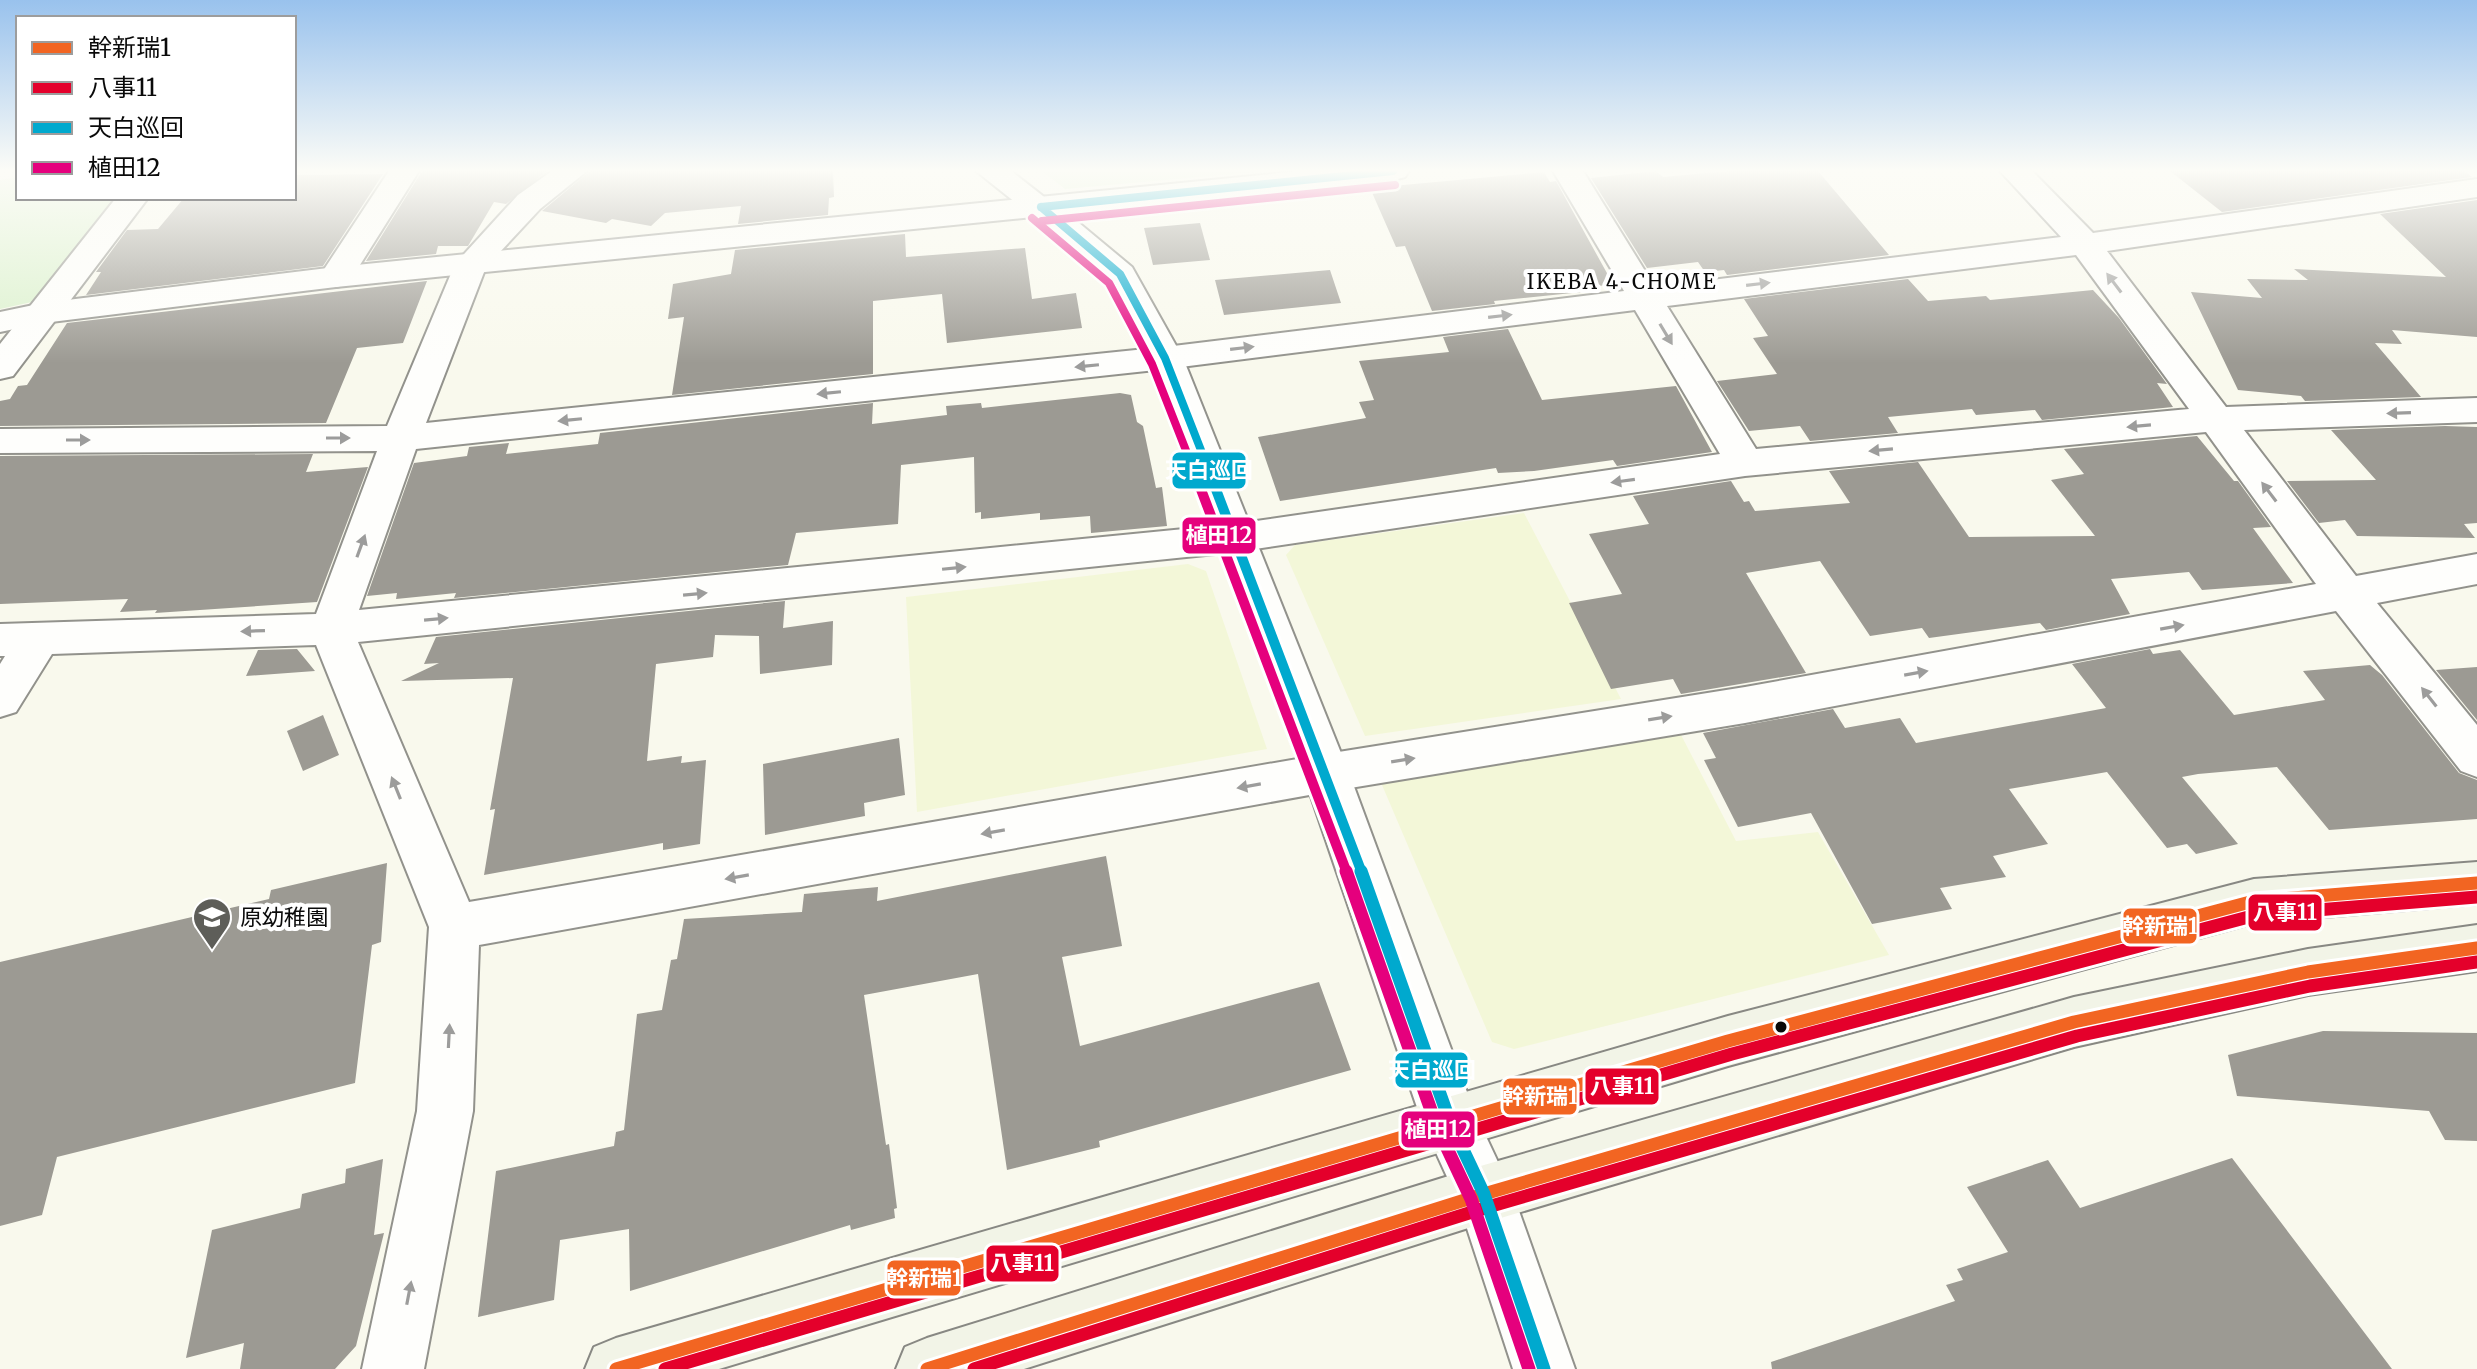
<svg xmlns="http://www.w3.org/2000/svg" width="2477" height="1369" font-family="Merriweather,'Noto Sans JP',serif">
<rect width="100%" height="100%" fill="#f9f9ed"/>
<path fill="#f3f7d8" d="M1524,513L1621,699L1365,736L1286,555L1295,545Z
M1188,564L1206,571L1267,749L917,812L906,597Z
M1679,731L1736,841L1818,832L1889,955L1514,1049L1492,1042L1379,778Z"/>
<path fill="#daf1cc" d="M1042,171H1265L1065,189Z
M18,177V198H119L41,300L0,309V180Z"/>
<path fill="#9c9a93" d="M422,171H547L506,204L494,202L468,246H438L436,254L366,261Z
M590,171H833L834,197L829,198L828,215L738,224L741,206L665,213L651,226L612,219L606,223L542,211Z
M1656,171L1663,177L1728,171H1818L1889,255L1727,275L1724,270L1705,272L1698,262L1647,268L1591,178Z
M2170,171H2464L2472,177L2222,212Z
M1544,172L1550,182L1556,181L1613,284L1599,286L1601,290L1494,301L1495,304L1432,311L1405,246L1396,247L1370,188Z
M383,174L323,266L86,295L101,272H96L127,230L158,229L184,198H294V175Z
M2477,200V337L2392,330L2402,344L2375,343L2421,397L2305,401L2301,396L2238,390L2191,292L2262,298L2247,279L2308,280L2294,269L2446,277L2380,214Z
M1200,223L1210,260L1153,265L1144,228Z
M905,234L906,257L1025,248L1032,299L1076,293L1082,328L947,343L942,294L873,301V374L672,395L684,317L668,319L673,284L731,274L735,250Z
M1330,270L1341,303L1224,315L1215,280Z
M1908,279L1928,301L1986,296L1990,300L2093,290L2119,318L2167,384L2157,383L2173,407L2042,420L2035,410L1976,415L1972,409L1888,417L1898,433L1810,441L1800,426L1749,431L1717,381L1777,374L1753,338L1768,336L1744,299Z
M427,281L403,343L357,348L326,423L0,426V401L10,399L18,386L27,385L67,323Z
M1508,329L1542,400L1676,386L1712,452L1617,466L1613,460L1534,471L1498,473L1496,468L1280,501L1258,437L1366,418L1359,402L1374,400L1359,361L1449,352L1443,337Z
M1120,393L1131,395L1137,422L1143,426L1156,488L1162,487L1167,526L1091,533L1090,516L1040,520V513L981,519V512L975,513L974,457L901,465L898,524L796,533L788,565L454,598L456,593L396,599L397,593L367,596L414,463L467,456L469,447L509,443L506,454L598,444L600,433L873,403L872,424L947,415L946,406L981,403L982,408Z
M2445,426L2477,427V523L2464,524L2475,538L2357,536L2345,520L2319,523L2287,481L2376,480L2331,430Z
M2197,436L2234,481H2238L2271,527L2253,528L2293,583L2202,590L2189,572L2111,579L2130,614L2046,630L2040,623L1929,638L1922,628L1870,636L1820,561L1746,573L1806,673L1681,694L1673,679L1611,689L1569,603L1622,594L1589,534L1649,524L1633,496L1731,481L1744,502L1749,501L1755,511L1850,503L1829,471L1918,462L1969,537L2095,536L2051,480L2084,474L2064,449Z
M313,454L306,472L368,467L317,602L155,613L157,610L120,612L128,599L0,604V456Z
M785,601L783,628L833,621L832,665L760,674L759,636L715,635L713,657L656,664L647,761L682,756L681,763L706,760L700,844L663,850V843L484,875L495,809L490,810L513,678L401,681L439,663L424,664L436,637Z
M297,649L315,671L246,676L258,650Z
M2150,649L2153,654L2180,650L2234,715L2325,700L2303,671L2370,665L2382,675L2459,773L2477,780V819L2329,830L2277,767L2198,774L2182,777L2238,844L2196,854L2187,844L2167,848L2107,772L2009,789L2048,844L1993,856L2006,877L1940,888L1952,909L1872,924L1811,813L1738,827L1704,760L1716,758L1703,733L1833,709L1845,728L1900,718L1916,743L2106,708L2072,664Z
M2477,667V720L2436,670Z
M323,715L339,755L303,771L287,731Z
M899,738L905,795L864,803L865,816L765,835L763,764Z
M1106,856L1122,946L1062,957L1080,1046L1319,982L1351,1070L1099,1141L1100,1147L1007,1170L978,974L864,995L886,1145L889,1144L897,1208L894,1209L895,1218L851,1230L850,1225L630,1291L629,1229L560,1240L554,1300L478,1317L496,1171L614,1146L616,1132L624,1130L637,1014L662,1010L671,960L677,959L684,919L802,912L804,894L878,887L877,901Z
M387,863L381,942L372,945L355,1083L57,1157L42,1215L0,1226V962L269,899L271,890Z
M2323,1031L2477,1033V1141L2445,1140L2429,1111L2237,1096L2228,1055Z
M2232,1158L2392,1369H1772L1771,1362L1955,1301L1946,1285L1963,1280L1957,1269L2008,1252L1967,1187L2048,1160L2080,1208Z
M383,1159L374,1235L384,1233L356,1346L335,1369H240L244,1343L186,1358L212,1230L300,1208L302,1194L345,1183L346,1169Z"/>
<g fill="none" stroke-linecap="round" stroke-linejoin="round">
<defs>
<path id="minor" d="M389,171H419L348,284L336,287L324,284L319,277Z
M552,171H587L540,209L486,267L426,423L1165,347L1624,291L1553,171H1583L1655,287L2061,237L2000,171H2032L2093,233L2477,179V197L2107,251L2226,407L2477,398V422L2244,430L2356,576L2477,554V584L2377,603L2477,725V777L2461,771L2336,611L1745,723L1326,792L479,945L473,1111L424,1369H362L417,1111L429,927L316,645L52,654L16,712L0,717V664L5,656H0V624L316,614L377,451L0,453V429L387,426L455,264L518,195ZM2076,255L2189,409L1756,449L1667,306ZM1635,310L1720,454L1235,524L359,610L416,449L1165,369ZM2206,432L2316,584L1745,687L1326,754L469,902L358,642L1235,552L1745,476Z
M976,171H1011L1057,207L1052,214H1030Z
M116,198H148L13,376L0,379V344Z"/>
<path id="tertiary" d="M1301,171H1409L1405,177L1394,180L1067,213L1132,267L1183,358L1349,773L1474,1111L1513,1194L1575,1369H1513L1458,1201L1422,1122L1303,773L1147,358L1106,279L1033,217L336,287L43,323L0,332V312L43,303L336,267Z"/>
<path id="secondary" d="M2477,862V904L2254,923L1728,1066L719,1369H585L594,1347L616,1338L1728,1016L2254,879Z
M2477,925V971L2308,995L2074,1047L1484,1223L1024,1369H896L905,1347L927,1338L1484,1165L2074,997L2308,949Z"/>
</defs>
<use href="#minor" stroke="#92928c" stroke-width="4"/>
<use href="#tertiary" stroke="#92928c" stroke-width="4"/>
<use href="#secondary" stroke="#888883" stroke-width="4"/>
<use href="#minor" fill="#fefefc" fill-rule="evenodd"/>
<use href="#tertiary" fill="#fefefc" fill-rule="evenodd"/>
<use href="#secondary" fill="#f2f4e7" fill-rule="evenodd"/>
<defs>
<path id="bus-1" d="M616,1369L1728,1041L2254,901L2477,883
M927,1369L1484,1194L2074,1022L2308,972L2477,948"/>
<path id="bus-2" d="M665,1369L1732,1054L2256,915L2477,897
M974,1369L1488,1207L2077,1036L2310,986L2477,962"/>
<path id="bus-3-far2" d="M1041,207L1120,274L1165,358L1213,481
M1041,207L1393,171"/>
<path id="bus-3-far1" d="M1212,479L1362,873"/>
<path id="bus-3" d="M1361,871L1450,1122L1484,1194L1544,1369"/>
<path id="bus-4-far2" d="M1032,218L1109,283L1152,364L1198,481
M1042,221L1395,185"/>
<path id="bus-4-far1" d="M1197,479L1347,873"/>
<path id="bus-4" d="M1346,871L1437,1127L1471,1199L1529,1369"/>
</defs>
<use href="#bus-1" stroke="#fff" stroke-width="19"/>
<use href="#bus-2" stroke="#fff" stroke-width="19"/>
<use href="#bus-3-far2" stroke="#fff" stroke-width="13"/>
<use href="#bus-3-far1" stroke="#fff" stroke-width="16"/>
<use href="#bus-3" stroke="#fff" stroke-width="19"/>
<use href="#bus-4-far2" stroke="#fff" stroke-width="13"/>
<use href="#bus-4-far1" stroke="#fff" stroke-width="16"/>
<use href="#bus-4" stroke="#fff" stroke-width="19"/>
<use href="#bus-1" stroke="#f26522" stroke-width="13"/>
<use href="#bus-2" stroke="#e4002b" stroke-width="13"/>
<use href="#bus-3-far2" stroke="#00a9ce" stroke-width="8"/>
<use href="#bus-3-far1" stroke="#00a9ce" stroke-width="10"/>
<use href="#bus-3" stroke="#00a9ce" stroke-width="13"/>
<use href="#bus-4-far2" stroke="#e5007d" stroke-width="8"/>
<use href="#bus-4-far1" stroke="#e5007d" stroke-width="10"/>
<use href="#bus-4" stroke="#e5007d" stroke-width="13"/>
</g>
<defs><path id="oneway-solid" d="M-6-.8H1V-3.2L6.5 0L1 3.2V.8H-6Z" transform="scale(2)"/></defs>
<g fill="#9c9c9b">
<use href="#oneway-solid" transform="translate(2114 283) rotate(-127)"/>
<use href="#oneway-solid" transform="translate(1758 284) rotate(-7)"/>
<use href="#oneway-solid" transform="translate(1500 316) rotate(-7)"/>
<use href="#oneway-solid" transform="translate(1666 334) rotate(59)"/>
<use href="#oneway-solid" transform="translate(1242 348) rotate(-7)"/>
<use href="#oneway-solid" transform="translate(1087 366) rotate(174)"/>
<use href="#oneway-solid" transform="translate(829 393) rotate(174)"/>
<use href="#oneway-solid" transform="translate(2399 413) rotate(178)"/>
<use href="#oneway-solid" transform="translate(570 420) rotate(174)"/>
<use href="#oneway-solid" transform="translate(2139 426) rotate(175)"/>
<use href="#oneway-solid" transform="translate(338 438)"/>
<use href="#oneway-solid" transform="translate(78 440)"/>
<use href="#oneway-solid" transform="translate(1881 450) rotate(175)"/>
<use href="#oneway-solid" transform="translate(1623 481) rotate(172)"/>
<use href="#oneway-solid" transform="translate(2269 492) rotate(-127)"/>
<use href="#oneway-solid" transform="translate(361 546) rotate(-70)"/>
<use href="#oneway-solid" transform="translate(954 568) rotate(-6)"/>
<use href="#oneway-solid" transform="translate(695 594) rotate(-5)"/>
<use href="#oneway-solid" transform="translate(436 619) rotate(-5)"/>
<use href="#oneway-solid" transform="translate(2172 627) rotate(-10)"/>
<use href="#oneway-solid" transform="translate(253 631) rotate(178)"/>
<use href="#oneway-solid" transform="translate(1916 673) rotate(-10)"/>
<use href="#oneway-solid" transform="translate(2429 697) rotate(-128)"/>
<use href="#oneway-solid" transform="translate(1660 718) rotate(-9)"/>
<use href="#oneway-solid" transform="translate(1403 760) rotate(-9)"/>
<use href="#oneway-solid" transform="translate(1249 786) rotate(170)"/>
<use href="#oneway-solid" transform="translate(396 788) rotate(-112)"/>
<use href="#oneway-solid" transform="translate(993 832) rotate(170)"/>
<use href="#oneway-solid" transform="translate(737 877) rotate(170)"/>
<use href="#oneway-solid" transform="translate(449 1036) rotate(-87)"/>
<use href="#oneway-solid" transform="translate(409 1293) rotate(-79)"/>
</g>
<linearGradient id="sky" x2="0" y2="1"><stop stop-color="#99c2ed"/><stop offset="0.47" stop-color="#fcfcf7"/><stop offset="1" stop-color="#fcfcf7" stop-opacity="0"/></linearGradient>
<rect width="2477" height="363" fill="url(#sky)"/>
<defs>
<symbol id="school-pin" viewBox="-11 -11 22 30"><path d="M0 17L-7.5 6A9.5 9.5 0 1 1 7.5 6Z" fill="#5e5e59" stroke="#fff"/><path d="M0-5L7-2L0 1L-7-2ZM-4 1L0 2.5L4 1V4Q0 6-4 4Z" fill="#fff"/></symbol>
</defs>
<g fill-rule="evenodd">
<use href="#school-pin" x="190" y="895" width="44" height="60"/>
</g>
<circle fill="#0a0a0a" stroke="#fff" stroke-width="3" cx="1781" cy="1027" r="7"/>
<g text-anchor="middle" dominant-baseline="central" stroke-width="8" stroke-linejoin="round" paint-order="stroke">
<g font-size="20" letter-spacing="2" fill="#0a0a0a" stroke="#fff">
<text x="1622" y="281">IKEBA 4-CHOME</text>
</g>
<g font-size="22" fill="#0a0a0a" stroke="#fff" text-anchor="start">
<text x="240" y="917">原幼稚園</text>
</g>
</g>
<g stroke="#fff" stroke-width="3">
<rect x="1171" y="451" width="76" height="39" rx="8" fill="#00a9ce"/>
<rect x="1181" y="516" width="76" height="39" rx="8" fill="#e5007d"/>
<rect x="2247" y="893" width="76" height="39" rx="8" fill="#e4002b"/>
<rect x="2122" y="907" width="76" height="38" rx="8" fill="#f26522"/>
<rect x="1394" y="1051" width="75" height="38" rx="8" fill="#00a9ce"/>
<rect x="1584" y="1067" width="76" height="39" rx="8" fill="#e4002b"/>
<rect x="1502" y="1077" width="76" height="39" rx="8" fill="#f26522"/>
<rect x="1400" y="1110" width="76" height="39" rx="8" fill="#e5007d"/>
<rect x="985" y="1244" width="75" height="39" rx="8" fill="#e4002b"/>
<rect x="886" y="1259" width="76" height="38" rx="8" fill="#f26522"/>
</g>
<g font-size="22" text-anchor="middle" font-weight="bold" fill="#fff">
<text x="1209" y="478">天白巡回</text>
<text x="1219" y="543">植田12</text>
<text x="2285" y="920">八事11</text>
<text x="2160" y="934">幹新瑞1</text>
<text x="1432" y="1078">天白巡回</text>
<text x="1622" y="1094">八事11</text>
<text x="1540" y="1104">幹新瑞1</text>
<text x="1438" y="1137">植田12</text>
<text x="1022" y="1271">八事11</text>
<text x="924" y="1286">幹新瑞1</text>
</g>
<rect x="16" y="16" width="280" height="184" fill="#ffffff" stroke="#9d9d9d" stroke-width="2"/>
<rect x="32" y="42" width="40" height="12" fill="#f26522" stroke="#9d9d9d" stroke-width="2"/>
<text x="88" y="56" font-size="24" fill="#0a0a0a">幹新瑞1</text>
<rect x="32" y="82" width="40" height="12" fill="#e4002b" stroke="#9d9d9d" stroke-width="2"/>
<text x="88" y="96" font-size="24" fill="#0a0a0a">八事11</text>
<rect x="32" y="122" width="40" height="12" fill="#00a9ce" stroke="#9d9d9d" stroke-width="2"/>
<text x="88" y="136" font-size="24" fill="#0a0a0a">天白巡回</text>
<rect x="32" y="162" width="40" height="12" fill="#e5007d" stroke="#9d9d9d" stroke-width="2"/>
<text x="88" y="176" font-size="24" fill="#0a0a0a">植田12</text>
</svg>
